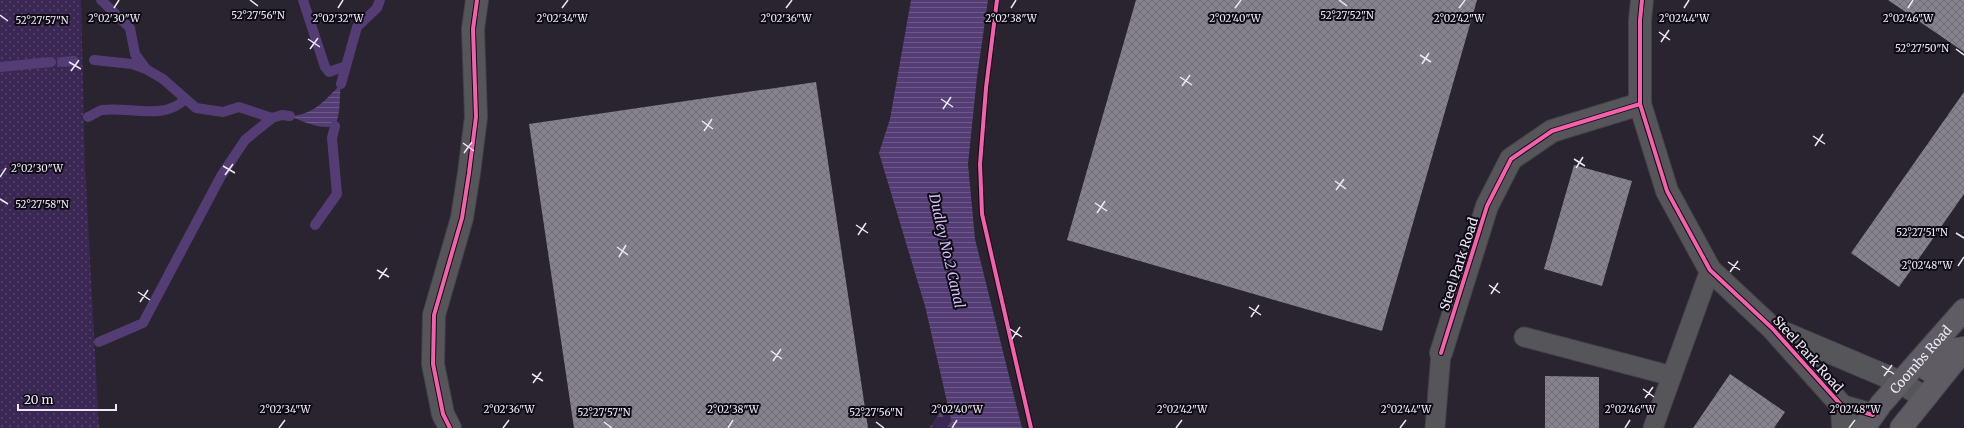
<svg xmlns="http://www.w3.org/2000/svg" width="1964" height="428" font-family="Merriweather,serif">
<defs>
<pattern id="grass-dots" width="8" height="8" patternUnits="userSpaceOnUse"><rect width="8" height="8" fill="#3b2754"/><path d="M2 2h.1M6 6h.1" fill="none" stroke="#58466d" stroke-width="1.8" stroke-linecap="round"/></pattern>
<pattern id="forest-firs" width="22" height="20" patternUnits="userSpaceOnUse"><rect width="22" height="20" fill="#3b2754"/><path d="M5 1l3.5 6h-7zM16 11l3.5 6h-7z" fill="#58466d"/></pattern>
<pattern id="water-rules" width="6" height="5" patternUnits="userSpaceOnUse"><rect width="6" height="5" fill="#543d74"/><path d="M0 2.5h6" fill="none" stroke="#6d5988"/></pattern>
<pattern id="building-cross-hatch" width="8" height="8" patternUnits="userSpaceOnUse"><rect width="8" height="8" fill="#86828e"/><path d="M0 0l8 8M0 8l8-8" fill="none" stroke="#706d76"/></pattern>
</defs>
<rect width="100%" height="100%" fill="#292430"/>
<path fill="url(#grass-dots)" d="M0,0H81L85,166L99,428H0Z"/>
<path fill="url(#forest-firs)" d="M947,403L953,428H929Z"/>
<path fill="url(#water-rules)" d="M911,0H988L977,77L968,164L975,239L1022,428H953L925,306L879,153L890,119Z
M341,84C339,99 341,113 335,126C320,130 304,122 290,116C314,115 325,100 341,84Z"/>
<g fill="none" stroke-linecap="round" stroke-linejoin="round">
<path stroke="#543d74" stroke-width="10" d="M101,0L130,28L135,54L146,69
M303,0L325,67L329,72L346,66
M94,60L132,64L146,69L163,79L196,108L223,112L239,107L272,118L282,115L290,116
M62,62L74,61
M0,67L51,62
M341,84L357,27L377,8L380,0
M88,117C93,115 98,111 102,110C128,106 165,121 185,99
M315,225L337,194L332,138L335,126
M99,342L143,323L221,176L245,140L272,118"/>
</g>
<path fill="url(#building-cross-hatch)" d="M1136,0H1477L1382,331L1067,240Z
M1888,0H1964V52Z
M816,82L868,428H574L529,124Z
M1964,92V194L1899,287L1851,253Z
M1574,165L1632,181L1602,286L1544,269Z
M1730,374L1785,412L1774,428H1693Z
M1545,376L1599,377V428H1545Z"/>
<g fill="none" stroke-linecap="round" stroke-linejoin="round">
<defs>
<path id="lane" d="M1524,337L1672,376
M1435,428L1441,353
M1653,428L1710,270"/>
<path id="street" d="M1642,0L1640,20V104L1667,191L1710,270L1772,328L1842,406L1873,415
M1777,330L1900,382L1925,398
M1441,353L1487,206L1511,159L1552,131L1640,104
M1842,406L1843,428
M450,428L443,414L433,364L434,315L462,218L469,173L476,117L473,29L477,0"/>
<g id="primary">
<path d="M1928,370L1944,351L1964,348"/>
<path id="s1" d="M1864,428L1881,404L1964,310"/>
<path d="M1901,428L1962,352"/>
</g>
</defs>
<use href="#lane" stroke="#44404b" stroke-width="21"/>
<use href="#street" stroke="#44404b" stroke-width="24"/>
<use href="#primary" stroke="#44404b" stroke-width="24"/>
<use href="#lane" stroke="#565559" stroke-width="19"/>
<use href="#street" stroke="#565559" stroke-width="22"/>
<use href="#primary" stroke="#5f5d63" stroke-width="22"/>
<defs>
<path id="cycleway" d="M997,0L986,88L980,164L982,214L1031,428
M1642,0L1640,20V104L1667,191L1710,270L1772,328L1842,406L1873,415
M1441,353L1487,206L1511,159L1552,131L1640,104
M450,428L443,414L433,364L434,315L462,218L469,173L476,117L473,29L477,0"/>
</defs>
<use href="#cycleway" stroke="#0f0b15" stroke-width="6"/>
<use href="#cycleway" stroke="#f560ab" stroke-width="4"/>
</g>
<path fill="none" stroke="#ede8f6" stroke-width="1.5" d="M250,0L258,6M1339,0L1347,6M114,8L119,0M338,8L343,0M562,8L568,0M786,8L792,0M1011,8L1016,0M1235,8L1241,0M1459,8L1465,0M1684,8L1689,0M1908,8L1913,0M0,15L8,21M1659,32L1670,40M308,39L320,47M1661,42L1669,30M310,49L318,38M1956,49L1964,55M1420,55L1431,62M69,62L81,69M1422,64L1429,53M71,71L79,60M1180,77L1192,85M1182,86L1190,75M941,99L953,107M943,109L951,97M702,121L713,129M704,131L712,119M1813,136L1825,144M463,143L474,151M1815,146L1823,134M464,153L472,142M1574,159L1585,166M223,166L235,173M1576,168L1583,157M225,175L233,164M0,177L6,168M1335,181L1346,189M1336,190L1344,179M0,199L8,204M1095,203L1107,211M1097,213L1105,201M856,225L868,233M1956,233L1964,238M858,235L866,223M617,247L628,255M619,257L626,245M1728,262L1740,270M1958,266L1964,257M377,270L389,277M1730,272L1738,261M379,279L387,268M1489,285L1500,293M138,292L150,300M1491,294L1498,283M140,302L148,290M1249,307L1261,315M1251,317L1259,305M1010,329L1022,337M1012,339L1020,327M771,351L782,359M773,361L781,349M1882,366L1894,374M532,374L543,381M1884,376L1892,365M533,383L541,372M1643,389L1654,397M1645,398L1653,387M604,422L612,428M876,422L884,428M279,428L285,420M503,428L509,420M728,428L733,420M952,428L957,420M1176,428L1182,420M1400,428L1406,420M1625,428L1630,420M1849,428L1855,420"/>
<g text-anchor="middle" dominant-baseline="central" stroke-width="4" stroke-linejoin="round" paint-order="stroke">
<g font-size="13" fill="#ede8f6" stroke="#0f0b15">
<text transform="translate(1459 264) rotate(-72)">Steel Park Road</text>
<text transform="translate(1808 354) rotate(48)">Steel Park Road</text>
<text stroke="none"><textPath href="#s1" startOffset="89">Coombs Road</textPath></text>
</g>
<g font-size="14" font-style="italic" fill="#d3bef6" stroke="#0f0b15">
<text transform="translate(947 251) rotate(77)">Dudley No.2 Canal</text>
</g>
</g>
<g font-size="10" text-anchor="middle" fill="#ede8f6" stroke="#0f0b15" stroke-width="4" stroke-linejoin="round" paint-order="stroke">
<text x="258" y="19">52°27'56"N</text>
<text x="1347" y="19">52°27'52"N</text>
<text x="1459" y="22">2°02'42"W</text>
<text x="1908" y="22">2°02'46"W</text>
<text x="114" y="22">2°02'30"W</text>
<text x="338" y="22">2°02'32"W</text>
<text x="562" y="22">2°02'34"W</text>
<text x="786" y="22">2°02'36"W</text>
<text x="1011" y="22">2°02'38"W</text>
<text x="1235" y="22">2°02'40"W</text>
<text x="1684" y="22">2°02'44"W</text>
<text x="42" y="24">52°27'57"N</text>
<text x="1922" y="52">52°27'50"N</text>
<text x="37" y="172">2°02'30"W</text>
<text x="42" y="208">52°27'58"N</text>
<text x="1922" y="236">52°27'51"N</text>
<text x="1927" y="269">2°02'48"W</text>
<text x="285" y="413">2°02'34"W</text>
<text x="509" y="413">2°02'36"W</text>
<text x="733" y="413">2°02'38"W</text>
<text x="957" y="413">2°02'40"W</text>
<text x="1182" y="413">2°02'42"W</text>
<text x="1406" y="413">2°02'44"W</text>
<text x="1630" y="413">2°02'46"W</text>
<text x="1855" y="413">2°02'48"W</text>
<text x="604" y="416">52°27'57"N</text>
<text x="876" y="416">52°27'56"N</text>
</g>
<path d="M18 404v6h98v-6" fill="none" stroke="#ede8f6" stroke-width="2"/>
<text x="24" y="404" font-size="12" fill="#ede8f6" stroke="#0f0b15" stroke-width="3" paint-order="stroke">20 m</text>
</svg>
